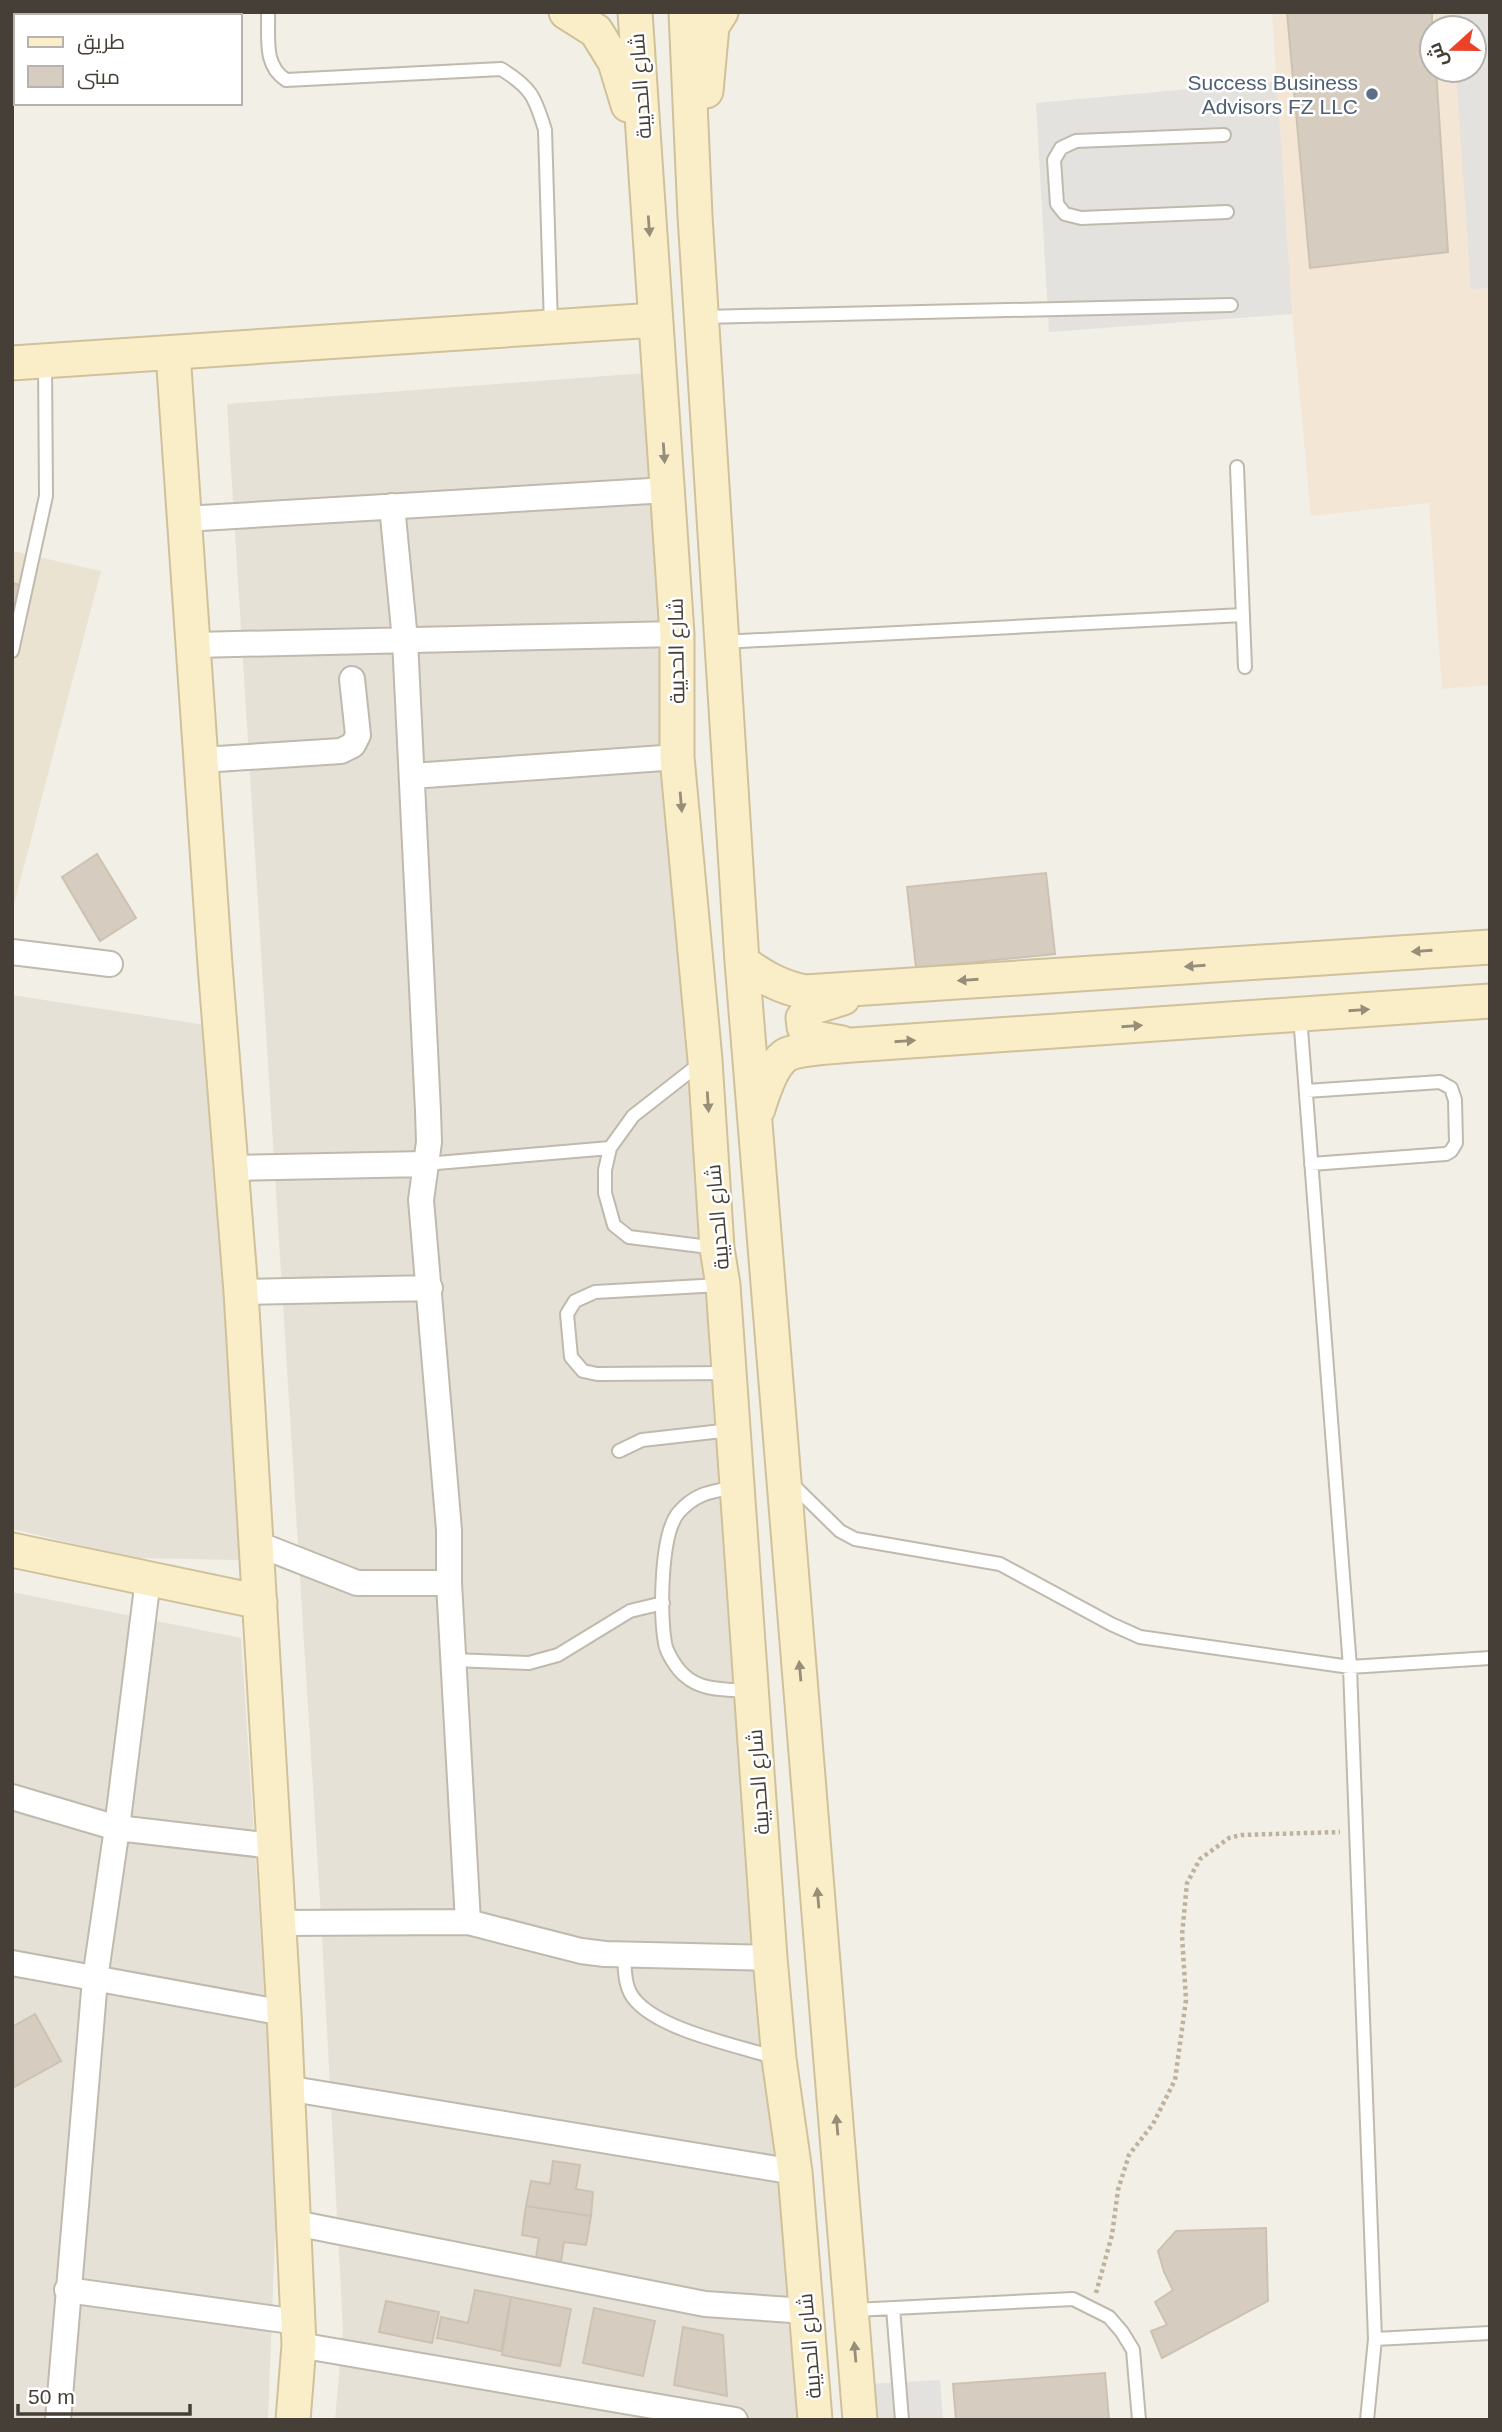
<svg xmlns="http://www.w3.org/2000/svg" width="1502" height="2432" font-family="Arial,Cairo,sans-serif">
<rect width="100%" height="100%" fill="#f2efe7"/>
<path fill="#e6e1d6" d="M646,373L804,2420H335L343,2329L320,1900L227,404Z
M12,995L212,1026L239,1560L134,1558L12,1529Z
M12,1592L241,1638L277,2186L268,2420H12Z"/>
<path fill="#f3e6d4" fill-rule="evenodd" d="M1272,12H1490V685L1442,689L1429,503L1311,516L1292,314ZM1432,28H1474V70H1432Z"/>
<path fill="#eae3d2" d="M12,551L101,571L12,912Z"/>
<path fill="#e4e2df" d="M1452,12H1490V288L1471,289L1456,70H1474V28H1453Z
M1277,81L1292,314L1049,332L1036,103Z
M940,2380L943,2420H870L868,2384Z"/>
<path fill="#d6cdc0" stroke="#cdc2b1" stroke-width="2" d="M1287,12H1432V70H1436L1448,252L1310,268Z
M12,583L20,585L12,619Z
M97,854L136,918L100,941L62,877Z
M1046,873L1055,954L916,968L907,887Z
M35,2014L61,2061L14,2087L12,2027Z
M553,2161L580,2165L576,2189L593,2192L591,2216L526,2206L531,2181L550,2184Z
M526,2206L591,2216L586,2245L564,2242L561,2262L536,2258L539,2238L522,2235Z
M1266,2228L1268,2301L1162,2358L1151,2331L1167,2325L1155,2302L1173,2290L1164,2272L1158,2251L1176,2231Z
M475,2290L511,2297L501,2351L437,2338L441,2317L468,2323Z
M511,2297L571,2309L560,2366L502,2355Z
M386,2301L439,2312L432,2343L379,2332Z
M594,2308L655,2321L643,2376L583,2363Z
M683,2327L723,2335L727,2396L674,2385Z
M1105,2373L1109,2420H956L953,2384Z"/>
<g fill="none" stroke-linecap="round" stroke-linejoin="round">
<defs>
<path id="lane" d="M268,12C269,38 263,65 286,80L501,69C531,87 535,97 545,130L551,326
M1224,135L1076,141L1061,148L1054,160L1057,204L1065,214L1081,218L1227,212
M702,317L1231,305
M1237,467L1245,667
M722,642L1243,615
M12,651L46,496L45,361
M1300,1016L1350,1667L1375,2339L1367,2420
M702,1062L633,1116L610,1148L605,1170V1193L614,1225L629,1237L717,1248
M1306,1091L1440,1082L1451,1088L1455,1100L1456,1143L1451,1151L1446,1154L1311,1164
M425,1164L610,1148
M720,1285L595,1292L575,1301L567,1314L571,1357L583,1371L597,1374L729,1373
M619,1451L642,1440L731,1430
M790,1482L840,1531L855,1539L1000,1564L1111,1624L1140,1637L1350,1667L1490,1658
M736,1487C712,1492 697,1492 679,1512C660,1533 660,1615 665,1643C666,1652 677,1669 684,1675C702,1692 728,1689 751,1691
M453,1660L529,1663L558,1655L630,1611L663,1603
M624,1955C625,1970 624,1989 636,2001C663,2031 736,2045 776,2058
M893,2308L902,2420
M854,2310L1073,2299L1109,2317L1122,2332L1133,2350L1139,2420
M1375,2339L1490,2333"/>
<path id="street" d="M392,506L405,640L428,1111L429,1142L421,1200L449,1530V1583L468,1922
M185,519L667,490
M194,645L677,634
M202,760L341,751L353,745L358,735L352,679
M412,776L677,757
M12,952L110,964
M231,1168L425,1164
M241,1292L430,1288
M255,1543L357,1583H449
M12,1797L117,1828L273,1846
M279,1923L468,1922L581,1951L605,1954L770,1958
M12,1963L284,2013
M286,2088L795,2172
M295,2223L705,2304L806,2311
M67,2290L298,2322
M299,2345L735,2420
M58,2420L95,1979L117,1828L148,1579"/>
<path id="secondary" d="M566,12L596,31L615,62L628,105
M635,12L677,634V757L705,1060L717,1248L723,1285L770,1958L779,2059L795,2172L815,2420
M686,12L695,216L742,962L860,2420
M706,91L712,26L721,12
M173,353L215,965L241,1292L284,2013L299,2345L293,2420
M12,363L655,320
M742,962C763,977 780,987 805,992L1490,947
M842,1043L810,1037L804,1027L803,1018L811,1008L843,998
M758,1109C763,1093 771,1065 786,1055C796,1049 838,1046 852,1045L1490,1001
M12,1550L260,1602"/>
</defs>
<use href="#lane" stroke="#c0b9ad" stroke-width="16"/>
<use href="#street" stroke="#c0b9ad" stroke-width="28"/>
<use href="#secondary" stroke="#cfc19a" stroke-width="37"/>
<path stroke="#beb29d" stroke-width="4.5" stroke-dasharray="3.5 3.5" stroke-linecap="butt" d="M1096,2293L1112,2235L1118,2190L1129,2155L1153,2124L1175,2080L1186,2000L1182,1935L1187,1883L1200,1859L1229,1838L1241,1835L1340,1832"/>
<use href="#lane" stroke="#fff" stroke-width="12"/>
<use href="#street" stroke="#fff" stroke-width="24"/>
<use href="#secondary" stroke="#faeec9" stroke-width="33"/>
</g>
<defs><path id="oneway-solid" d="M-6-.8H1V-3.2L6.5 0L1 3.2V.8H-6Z" transform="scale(1.75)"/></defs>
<g fill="#968e79">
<use href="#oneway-solid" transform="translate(649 226) rotate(86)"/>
<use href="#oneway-solid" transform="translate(664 453) rotate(86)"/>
<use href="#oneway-solid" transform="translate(681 802) rotate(85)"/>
<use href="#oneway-solid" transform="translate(1422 951) rotate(176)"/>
<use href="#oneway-solid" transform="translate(1195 966) rotate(176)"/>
<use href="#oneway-solid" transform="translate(968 980) rotate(176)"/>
<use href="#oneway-solid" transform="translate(1359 1010) rotate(-4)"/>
<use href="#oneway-solid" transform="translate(1132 1026) rotate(-4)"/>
<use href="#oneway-solid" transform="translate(905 1041) rotate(-4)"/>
<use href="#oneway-solid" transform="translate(708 1102) rotate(86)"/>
<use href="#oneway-solid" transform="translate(800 1671) rotate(-95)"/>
<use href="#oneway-solid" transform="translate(818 1898) rotate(-95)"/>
<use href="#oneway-solid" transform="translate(837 2125) rotate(-95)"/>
<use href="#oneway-solid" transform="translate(855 2352) rotate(-95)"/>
</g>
<circle fill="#5c6f8a" stroke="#fff" stroke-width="2.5" cx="1372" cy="94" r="7"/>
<g text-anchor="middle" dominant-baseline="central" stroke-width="5" stroke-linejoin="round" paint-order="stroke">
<g font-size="21" fill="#4e5e75" stroke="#fff" text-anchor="end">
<text x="1358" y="82">Success Business<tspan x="1358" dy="24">Advisors FZ LLC</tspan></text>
</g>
<g font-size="21" fill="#453f37" stroke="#fff">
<text transform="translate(640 86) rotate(-94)">شارع الحديبة</text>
<text transform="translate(676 651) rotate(-91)">شارع الحديبة</text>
<text transform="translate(717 1217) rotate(-95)">شارع الحديبة</text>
<text transform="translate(758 1782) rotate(-94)">شارع الحديبة</text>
<text transform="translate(809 2346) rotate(-95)">شارع الحديبة</text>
</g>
</g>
<rect width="1502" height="2432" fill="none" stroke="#453f37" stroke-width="28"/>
<rect x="14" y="14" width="228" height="91" fill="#ffffff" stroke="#b5b2af" stroke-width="2"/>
<rect x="28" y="37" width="35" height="10" fill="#faeec9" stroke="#b5b2af" stroke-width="2"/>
<text x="77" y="49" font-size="21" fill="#453f37">طريق</text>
<rect x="28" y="66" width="35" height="21" fill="#d6cdc0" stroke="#b5b2af" stroke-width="2"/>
<text x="77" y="84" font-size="21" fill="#453f37">مبنى</text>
<g transform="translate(1453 49) rotate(249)"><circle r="33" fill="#ffffff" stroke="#b5b2af" stroke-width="2"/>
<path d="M0-5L12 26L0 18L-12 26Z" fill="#ea4327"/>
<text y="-10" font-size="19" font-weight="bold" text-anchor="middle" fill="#453f37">ش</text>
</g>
<path d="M18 2404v10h172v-10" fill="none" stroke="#453f37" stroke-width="3.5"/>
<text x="28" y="2404" font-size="21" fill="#453f37" stroke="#ffffff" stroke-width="5" paint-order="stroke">50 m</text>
</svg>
